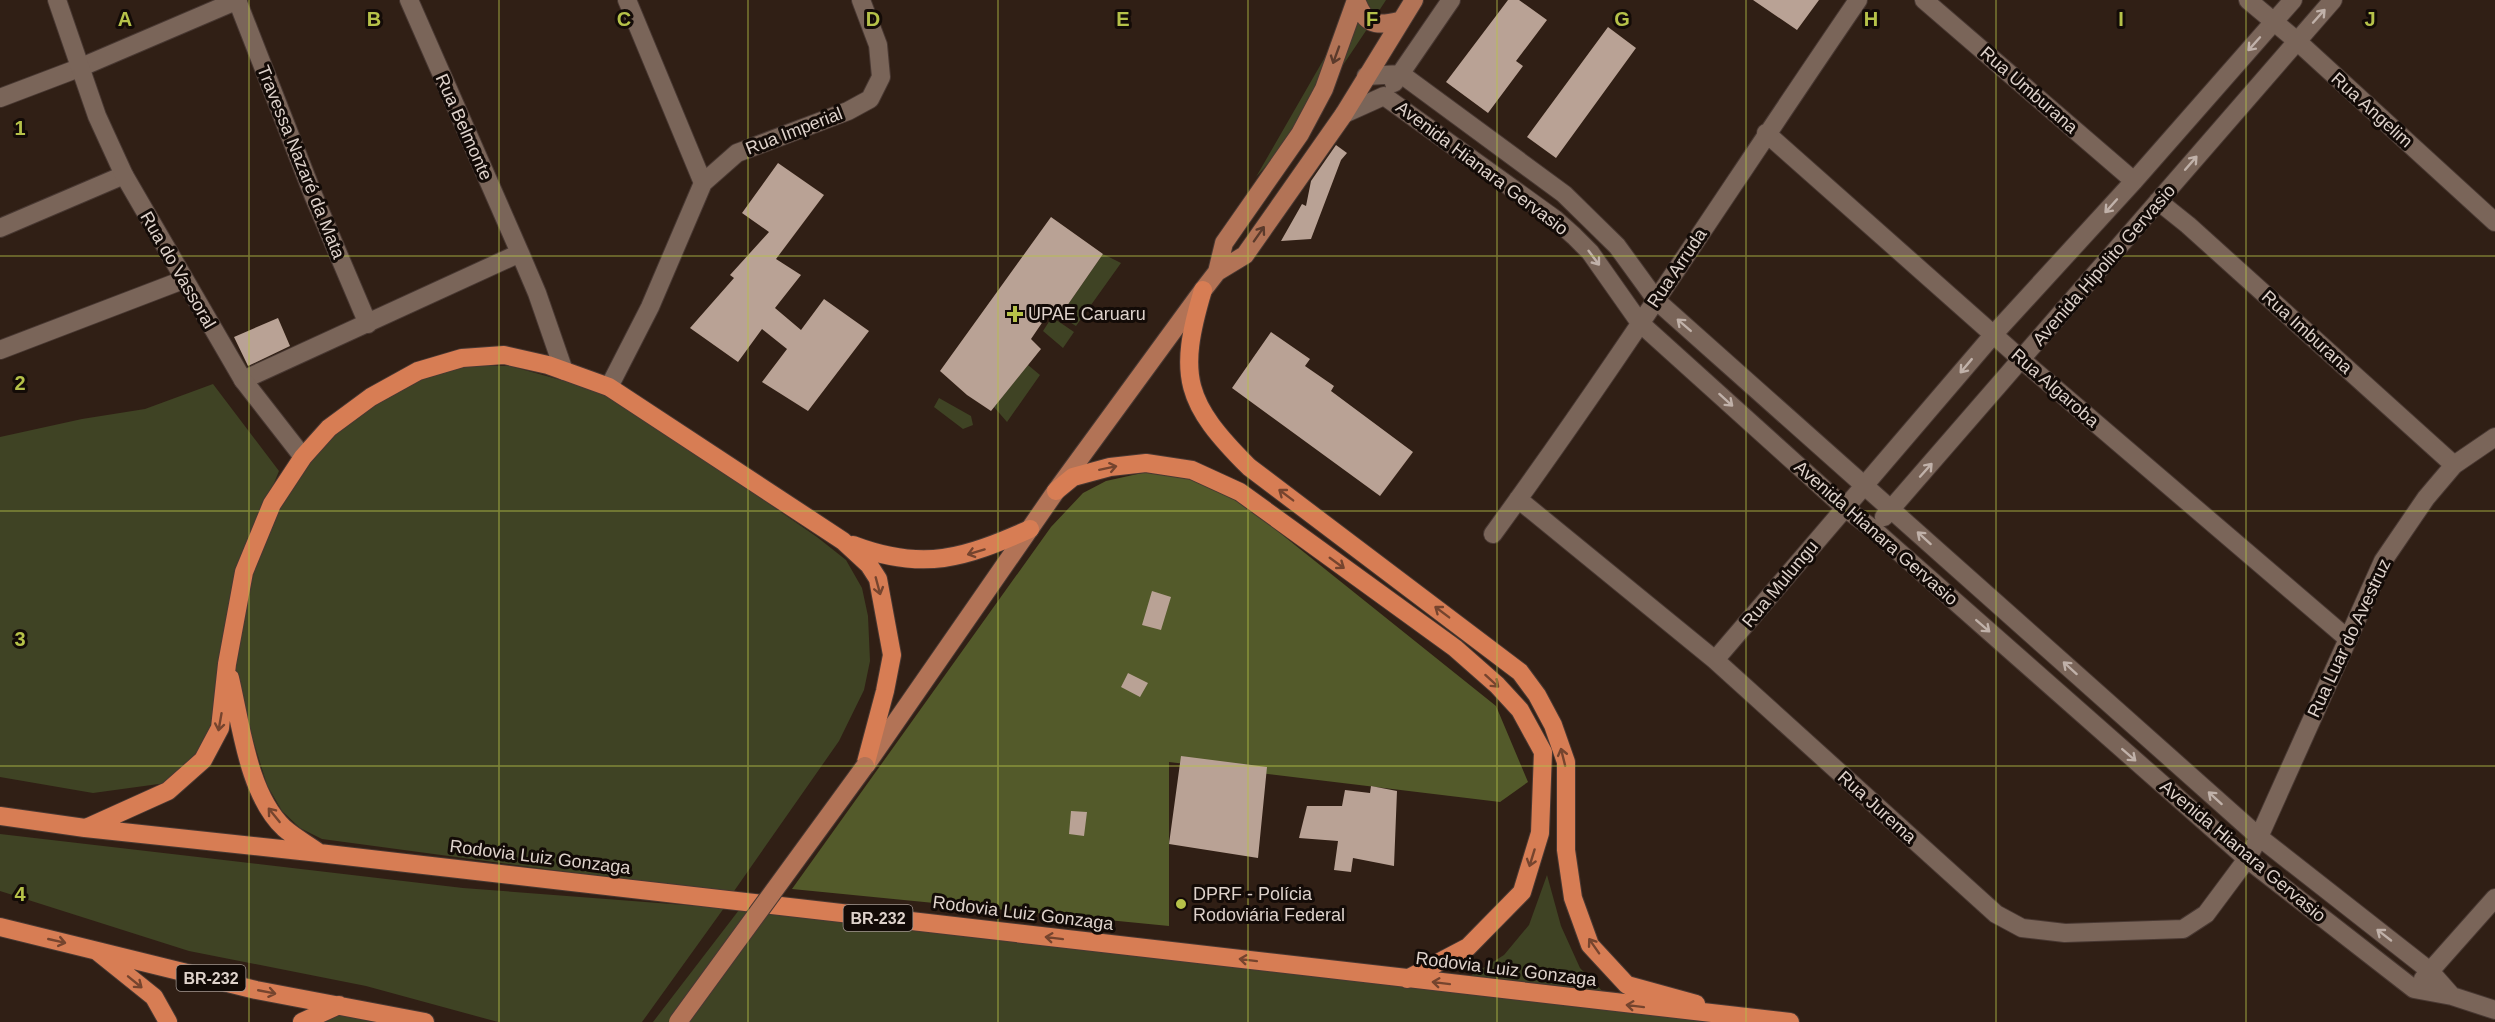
<svg xmlns="http://www.w3.org/2000/svg" width="2495" height="1022" font-family="Helvetica,sans-serif">
<rect width="100%" height="100%" fill="#301f15"/>
<path fill="#3f4324" d="M1351,0H1386C1346,62 1305,123 1256,177L1325,57Z
M1103,254L1121,263L1076,326L1060,316Z
M1052,317L1074,332L1063,348L1043,331Z
M1028,365L1040,375L1007,422L994,407Z
M467,366H510L608,393L817,537L846,560L862,588L868,616L870,661L864,690L839,741L732,894L322,839L300,828L282,811L267,785L237,688L234,665L250,576L278,507L310,458L340,428L373,405L419,379Z
M213,384L279,471L240,566L214,722L195,756L166,783L93,793L0,777V437L82,419L145,409Z
M939,398L971,416L973,425L963,429L934,407Z
M0,834L463,888L724,908L642,1022H498L366,986L189,951L0,891Z
M1547,875L1561,926L1580,968L1610,999L1467,978L1504,955L1529,925Z
M739,910L1713,1022H653Z
M339,1012L392,1022H308Z"/>
<path fill="#535a2a" d="M1151,471L1198,478L1240,501L1496,706L1528,782L1500,802L1169,762V926L792,889L1051,527L1083,493L1106,481Z"/>
<path fill="#b9a295" d="M1508,0H1519L1547,20L1516,61L1523,66L1488,113L1446,82Z
M1753,0H1819L1797,30Z
M1608,27L1636,48L1556,158L1527,137Z
M1336,145L1347,153L1341,160L1311,239L1281,241L1302,204L1306,206L1311,181Z
M778,163L824,195L776,259L801,275L775,308L801,330L824,299L869,331L808,411L762,382L787,349L762,329L738,362L690,328L734,278L730,275L769,232L742,213Z
M1051,217L1103,254L1060,316L1050,311L1031,339L1041,349L991,411L967,395L940,371Z
M278,318L290,346L248,366L234,337Z
M1271,332L1310,359L1305,366L1334,386L1331,391L1413,452L1380,496L1232,388Z
M1152,591L1171,597L1161,630L1142,625Z
M1128,673L1148,683L1140,697L1121,687Z
M1181,756L1267,767L1258,858L1169,844Z
M1371,786L1397,791L1394,866L1353,858L1351,872L1334,870L1338,841L1299,838L1307,806H1342L1345,790L1370,793Z
M1071,811L1087,812L1084,836L1069,834Z"/>
<g fill="none" stroke-linecap="round" stroke-linejoin="round">
<defs>
<path id="street" d="M237,0L314,197L368,324
M409,0L520,253
M627,0L703,183
M1924,0L2134,181
M2248,0L2297,41L2495,222
M1366,76L1401,74L1564,194L1617,246L1657,301L2259,837L2430,971L2452,996
M1394,83L1451,0
M0,98L79,68L238,0
M1344,114L1384,96L1555,219L1574,236L1590,252L1640,323L1845,508L1873,529L2247,859L2414,989L2452,996L2495,1010
M1766,133L2022,360L2348,639
M2158,201L2188,225L2454,465
M0,228L124,175
M0,350L183,280
M243,380L520,253L537,293L564,371
M609,387L650,307L703,183L737,153L848,111L870,99L881,77L878,45L861,0
M1518,499L1715,660L1996,914L2022,928L2065,933L2183,929L2206,914L2247,859L2259,837L2383,561L2426,498L2454,465L2495,437
M1884,517L2333,0
M1493,534C1620,360 1736,178 1858,0
M1715,660L1993,335L2134,181L2293,0
M2423,979L2495,898"/>
<path id="secondary" d="M57,0L97,116L124,175L243,380L303,457"/>
<path id="primary" d="M1356,0C1365,24 1374,27 1399,21
M1217,272L1224,243L1300,134L1324,89L1356,0
M866,765L1056,491L1203,290L1217,272L1245,255L1344,114L1414,0"/>
<path id="highway" d="M1203,290C1177,377 1185,403 1249,467L1520,672L1537,695L1553,725L1566,762V850L1573,898L1590,945L1627,985L1696,1004
M1056,491L1073,477L1110,467L1146,463L1192,470L1240,492L1455,648L1497,685L1520,710L1543,752L1540,833L1522,892L1468,947L1407,979
M853,545C924,572 964,558 1030,529
M230,678C241,724 248,794 284,828C294,837 307,844 318,852
M0,816L85,828L319,853L1790,1022
M86,828L168,791L203,760L220,728L227,664L244,572L272,504L303,457L329,428L371,397L418,371L462,358L504,355L548,365L609,387L843,541L869,565L878,579L892,655L885,691L865,766
M0,927L256,990L425,1022
M98,952L154,997L168,1022
M302,1022L339,1005"/>
</defs>
<use href="#street" stroke="#483832" stroke-width="20"/>
<use href="#secondary" stroke="#483832" stroke-width="20"/>
<use href="#primary" stroke="#483832" stroke-width="20"/>
<use href="#highway" stroke="#483832" stroke-width="20"/>
<use href="#street" stroke="#7a6559" stroke-width="18"/>
<use href="#secondary" stroke="#7a6559" stroke-width="18"/>
<use href="#primary" stroke="#b27356" stroke-width="18"/>
<use href="#highway" stroke="#d77d54" stroke-width="18"/>
<defs>
<path id="primary-bridge" d="M678,1022L865,766"/>
</defs>
<use href="#primary-bridge" stroke="#483832" stroke-width="20" stroke-linecap="butt"/>
<use href="#primary-bridge" stroke="#b27356" stroke-width="18"/>
</g>
<defs><path id="oneway-shaft" d="M-6 0H5M1.5-3L5.5 0L1.5 3" fill="none" stroke-width="1.6" stroke-linecap="round" stroke-linejoin="round" transform="scale(1.5)"/></defs>
<g stroke="#c0b1a9">
<use href="#oneway-shaft" transform="translate(2319 16) rotate(-48)"/>
<use href="#oneway-shaft" transform="translate(2254 44) rotate(132)"/>
<use href="#oneway-shaft" transform="translate(2191 163) rotate(-49)"/>
<use href="#oneway-shaft" transform="translate(2111 206) rotate(132)"/>
<use href="#oneway-shaft" transform="translate(1594 258) rotate(53)"/>
<use href="#oneway-shaft" transform="translate(1684 325) rotate(-139)"/>
<use href="#oneway-shaft" transform="translate(1966 366) rotate(130)"/>
<use href="#oneway-shaft" transform="translate(1726 400) rotate(42)"/>
<use href="#oneway-shaft" transform="translate(1926 470) rotate(-48)"/>
<use href="#oneway-shaft" transform="translate(1924 538) rotate(-138)"/>
<use href="#oneway-shaft" transform="translate(1983 626) rotate(41)"/>
<use href="#oneway-shaft" transform="translate(2070 668) rotate(-138)"/>
<use href="#oneway-shaft" transform="translate(2129 755) rotate(41)"/>
<use href="#oneway-shaft" transform="translate(2215 798) rotate(-138)"/>
<use href="#oneway-shaft" transform="translate(2384 935) rotate(-142)"/>
</g>
<g stroke="#5b3a2b">
<use href="#oneway-shaft" transform="translate(1336 55) rotate(110)"/>
<use href="#oneway-shaft" transform="translate(1259 234) rotate(-55)"/>
</g>
<g stroke="#75442e">
<use href="#oneway-shaft" transform="translate(1108 468) rotate(-12)"/>
<use href="#oneway-shaft" transform="translate(1286 495) rotate(-143)"/>
<use href="#oneway-shaft" transform="translate(976 552) rotate(163)"/>
<use href="#oneway-shaft" transform="translate(1337 563) rotate(36)"/>
<use href="#oneway-shaft" transform="translate(878 586) rotate(75)"/>
<use href="#oneway-shaft" transform="translate(1442 612) rotate(-143)"/>
<use href="#oneway-shaft" transform="translate(1492 681) rotate(42)"/>
<use href="#oneway-shaft" transform="translate(220 722) rotate(100)"/>
<use href="#oneway-shaft" transform="translate(1563 757) rotate(-104)"/>
<use href="#oneway-shaft" transform="translate(274 815) rotate(-129)"/>
<use href="#oneway-shaft" transform="translate(1532 858) rotate(107)"/>
<use href="#oneway-shaft" transform="translate(1054 938) rotate(-173)"/>
<use href="#oneway-shaft" transform="translate(57 941) rotate(13)"/>
<use href="#oneway-shaft" transform="translate(1594 946) rotate(-125)"/>
<use href="#oneway-shaft" transform="translate(1248 960) rotate(-173)"/>
<use href="#oneway-shaft" transform="translate(135 982) rotate(39)"/>
<use href="#oneway-shaft" transform="translate(1441 983) rotate(-173)"/>
<use href="#oneway-shaft" transform="translate(267 992) rotate(11)"/>
<use href="#oneway-shaft" transform="translate(1635 1006) rotate(-173)"/>
</g>
<path fill="none" stroke="#b6c249" stroke-width="1.5" stroke-opacity="0.55" d="M249,0V1022M499,0V1022M748,0V1022M998,0V1022M1248,0V1022M1497,0V1022M1746,0V1022M1996,0V1022M2246,0V1022M0,256H2495M0,511H2495M0,766H2495"/>
<g fill="#b6c249" stroke="#130b07" stroke-width="2">
<path d="M1012 305h6v6h6v6h-6v6h-6v-6h-6v-6h6z"/>
<circle cx="1181" cy="904" r="6"/>
</g>
<g text-anchor="middle" dominant-baseline="central" stroke-width="6" stroke-linejoin="round" paint-order="stroke">
<g fill="#130b07" stroke="#a19690" stroke-width="1.5">
<rect x="843.5" y="905" width="69" height="26" rx="4.5"/>
<rect x="176.5" y="965" width="69" height="26" rx="4.5"/>
</g>
<g font-size="16" font-weight="bold" fill="#ded2cb">
<text x="878" y="918">BR-232</text>
<text x="211" y="978">BR-232</text>
</g>
<g font-size="18" fill="#ded2cb" stroke="#130b07">
<text transform="translate(2029 90) rotate(41)">Rua Umburana</text>
<text transform="translate(2372 110) rotate(42)">Rua Angelim</text>
<text transform="translate(464 127) rotate(66)">Rua Belmonte</text>
<text transform="translate(794 131) rotate(-21)">Rua Imperial</text>
<text transform="translate(301 162) rotate(68)">Travessa Nazaré da Mata</text>
<text transform="translate(1482 168) rotate(37)">Avenida Hianara Gervasio</text>
<text transform="translate(2104 265) rotate(-49)">Avenida Hipolito Gervasio</text>
<text transform="translate(1677 268) rotate(-56)">Rua Arruda</text>
<text transform="translate(178 270) rotate(60)">Rua do Vassoral</text>
<text transform="translate(2307 332) rotate(42)">Rua Imburana</text>
<text transform="translate(2055 388) rotate(41)">Rua Algaroba</text>
<text transform="translate(1876 533) rotate(41)">Avenida Hianara Gervasio</text>
<text transform="translate(1780 584) rotate(-50)">Rua Mulungu</text>
<text transform="translate(2349 638) rotate(-65)">Rua Luar do Avestruz</text>
<text transform="translate(1877 807) rotate(42)">Rua Jurema</text>
<text transform="translate(2243 851) rotate(40)">Avenida Hianara Gervasio</text>
<text transform="translate(540 857) rotate(7)">Rodovia Luiz Gonzaga</text>
<text transform="translate(1023 913) rotate(7)">Rodovia Luiz Gonzaga</text>
<text transform="translate(1506 969) rotate(7)">Rodovia Luiz Gonzaga</text>
</g>
<g font-size="18" fill="#ded2cb" stroke="#130b07" text-anchor="start">
<text x="1028" y="314">UPAE Caruaru</text>
<text x="1193" y="894">DPRF - Polícia<tspan x="1193" dy="21">Rodoviária Federal</tspan></text>
</g>
</g>
<g font-size="20" text-anchor="middle" font-weight="bold" fill="#b6c249" stroke="#130b07" stroke-width="6" stroke-linejoin="round" paint-order="stroke">
<text x="125" y="26">A</text>
<text x="374" y="26">B</text>
<text x="624" y="26">C</text>
<text x="873" y="26">D</text>
<text x="1123" y="26">E</text>
<text x="1372" y="26">F</text>
<text x="1622" y="26">G</text>
<text x="1871" y="26">H</text>
<text x="2121" y="26">I</text>
<text x="2370" y="26">J</text>
<text x="20" y="135">1</text>
<text x="20" y="390">2</text>
<text x="20" y="646">3</text>
<text x="20" y="901">4</text>
</g>
</svg>
